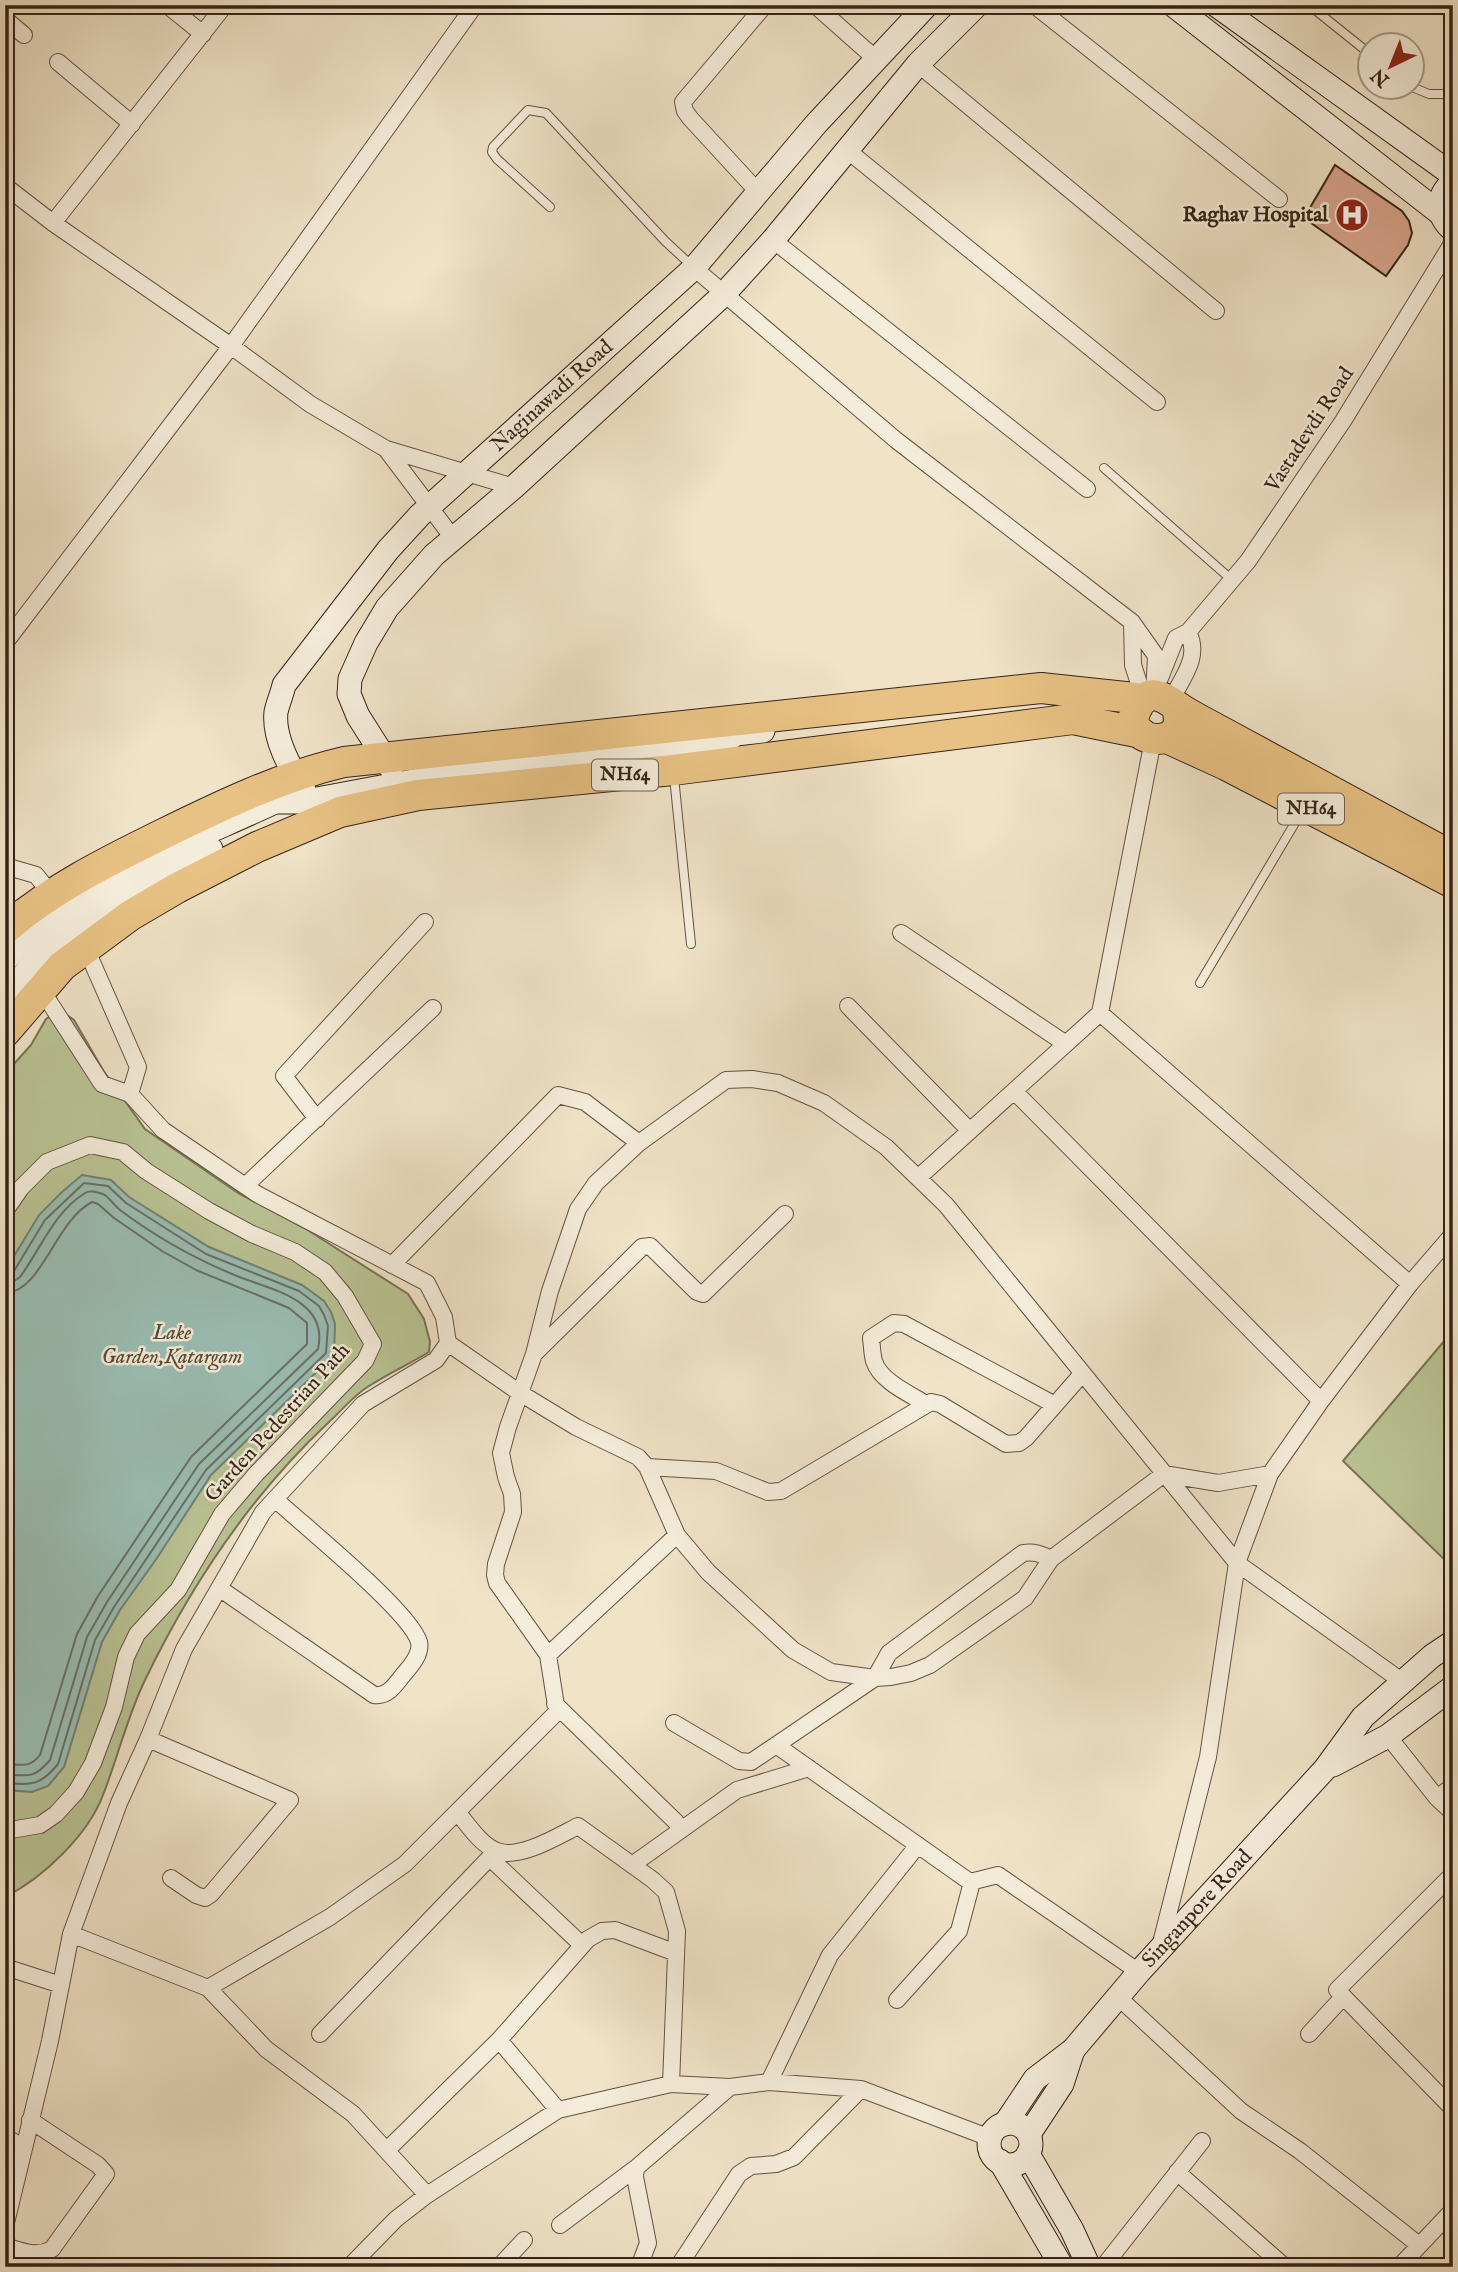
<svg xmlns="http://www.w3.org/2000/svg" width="1458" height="2272" font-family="'IM FELL English',serif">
<rect width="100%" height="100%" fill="#f0e3c8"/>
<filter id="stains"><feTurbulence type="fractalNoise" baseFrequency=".00286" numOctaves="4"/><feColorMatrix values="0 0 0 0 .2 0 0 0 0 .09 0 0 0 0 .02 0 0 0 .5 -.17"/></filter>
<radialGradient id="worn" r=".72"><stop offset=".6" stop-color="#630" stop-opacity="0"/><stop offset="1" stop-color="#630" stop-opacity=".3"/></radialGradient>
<path fill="#bac495" stroke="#787356" stroke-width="2" d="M60,1010L74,1020L103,1070L145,1129L238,1193L306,1229L408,1294L424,1319L430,1342L429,1352C409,1364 388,1374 369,1386C354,1395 342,1410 329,1422C252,1494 191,1585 145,1680C127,1717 118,1757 103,1795C88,1835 43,1878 5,1897V1074L31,1045L46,1019Z
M1445,1340L1453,1348V1568L1343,1461Z"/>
<path fill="#9abeb4" stroke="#728075" stroke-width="2" d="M82,1175L111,1180L129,1197L209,1247L302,1285L324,1301L331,1312L335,1324L334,1355L211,1475L157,1558L120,1610L102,1642L64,1767L48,1786L32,1792L5,1790V1271L39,1215L62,1192Z"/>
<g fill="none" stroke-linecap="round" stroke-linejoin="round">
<path stroke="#687065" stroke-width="2" d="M5,1274L14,1271L45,1220L84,1183L108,1186L126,1203L206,1254L299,1291L319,1306L324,1315L328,1326L326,1353L206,1470L114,1607L95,1640L58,1764C40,1786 32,1785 5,1783
M5,1283L13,1282L20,1277C40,1250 54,1212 85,1193C90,1190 99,1192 105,1195C110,1199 115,1206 120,1210C156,1237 195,1259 237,1276C272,1290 329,1300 318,1349L199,1464L107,1602L87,1637L50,1760C34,1779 28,1776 5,1774
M5,1293C42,1292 55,1221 92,1202L98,1204L114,1218L162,1251L196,1270L289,1308L307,1323V1344L191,1457L98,1596L77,1634L40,1755C29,1769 21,1764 5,1764"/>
</g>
<path fill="#d9a58e" stroke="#362216" stroke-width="2" d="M1335,165L1402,211L1409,221L1412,233L1408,245L1386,276L1304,218Z"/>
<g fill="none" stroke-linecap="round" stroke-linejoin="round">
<defs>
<path id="lane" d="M1309,5L1370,54
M1412,87L1429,94H1453
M550,207L497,159L492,152L493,147L528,110L546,113L665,241L692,266
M1104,468L1232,580
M674,777L691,944
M1200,983L1302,811"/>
<path id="street" d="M167,5L203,34
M815,5L877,60
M1034,5L1279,199
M5,19L24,35
M58,62L132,124
M918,64L1216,311
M847,150L1157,402
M5,186L53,223L231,346L310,404L386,449L514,487
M759,193L690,118L685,111L683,102L765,5
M53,223L225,5
M773,240L1087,489
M694,268L896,440L1132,622L1156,656L1154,695
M386,449L453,538
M1132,622L1133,665L1144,699
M5,643L231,346L475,5
M1160,678L1176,638L1188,632L1248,561L1343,421L1453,242
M1171,700C1182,678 1201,657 1188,632
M1153,740L1100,1013L1410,1284
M5,866L36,875L55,899
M901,933L1066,1044
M84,944L138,1067L130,1094
M848,1006L970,1131
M1014,1091L1321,1401
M317,1119L284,1076L425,922
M919,1177L1100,1013
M245,1186L433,1008
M5,1211L21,1188L47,1162L90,1145L123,1152L146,1171L209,1211L252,1234L295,1252L325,1272L345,1296L373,1344L365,1361L256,1474L222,1514L178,1590L137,1634L126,1657L114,1707L93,1763L76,1792L56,1814L40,1825L5,1831
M392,1265L558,1095L585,1102L639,1143
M448,1343L520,1393L576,1427L638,1457L647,1467L677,1535L708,1572L793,1650L831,1672L875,1678L891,1677L911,1673L930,1665L1025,1598L1051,1559L1164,1474L1218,1483L1270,1474
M534,1354L642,1247L650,1246L697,1292L703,1294L785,1214
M926,1404C910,1394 880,1381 874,1361C872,1354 872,1345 871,1338L894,1323L904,1324L1055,1405
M647,1467L716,1471L768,1492L781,1491L931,1402L940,1404L1006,1444L1019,1443L1026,1438L1082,1374
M219,1588L374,1695C388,1697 395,1685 403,1675C410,1667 422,1654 419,1642C411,1612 303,1525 275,1499
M548,1655L677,1535
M555,1704L676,1822
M674,1723L739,1761L751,1762L875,1678L889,1653L1023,1553C1034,1551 1041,1554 1051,1559
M1388,1736L1437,1798L1453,1813
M148,1739L290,1800L211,1894L205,1898L196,1895L171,1878
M776,1745L970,1882L998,1875L1139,1972
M1437,1798L1453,1786
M458,1813C468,1825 481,1845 497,1851C519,1860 558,1836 578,1826L653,1880L666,1892L677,1931L671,2084
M490,1858L582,1945
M632,1865L737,1790L809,1768
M1453,1874L1337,1990L1453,2109
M71,1934L208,1988L266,2049L353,2114L427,2195
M1160,1947L1208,1757L1237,1563L1270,1474L1321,1401L1410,1284L1453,1234
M5,1967L61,1985
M208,1988L330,1917L405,1864L557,1712L548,1655L497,1583L495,1575L496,1564L513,1512L512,1494L506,1477L501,1453L508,1427L534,1354L550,1291L578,1209L596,1183L639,1143L726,1080L752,1079L778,1083L824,1103L886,1147L946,1205L1237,1563L1403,1682
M1117,1996L1241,2111L1300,2151L1419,2245
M897,2000L959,1931L972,1882
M320,2034L496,1851
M1309,2034L1343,1997
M499,2040L558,2110
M769,2082L830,1955L918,1845
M5,2137L23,2147
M387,2150L499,2040L588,1939L602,1931L615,1930L676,1953
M1177,2172L1285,2267
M560,2225L636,2168
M5,2227L50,2041L71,1934L119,1803L148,1739L184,1649L263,1512L363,1404L436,1360L448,1343L444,1317L427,1283L257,1194L163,1130L130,1094L102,1084L39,986
M5,2246C22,2251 36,2258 52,2249L106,2174L98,2165L30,2120
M349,2267L396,2219L427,2195L558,2110L671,2084L730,2087L769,2082L861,2089L990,2138
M499,2267L524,2240
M639,2267L648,2243L635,2177L636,2168L730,2087
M678,2267L739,2174L751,2166L776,2164L794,2157L861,2089
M1103,2267L1202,2141
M1399,2267L1453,2210"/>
<g id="secondary">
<path d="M1173,5L1441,214"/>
<path d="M1216,5L1453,175"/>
<path d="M1453,182C1436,196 1436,216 1453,230"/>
<path d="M391,768L358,716L349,694L350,679L366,643L387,608L434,555L514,487L723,295L773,240L918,64L977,5"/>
<path id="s1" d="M304,790C290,768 273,738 276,712C278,703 282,694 284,685L388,550L420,515L694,268L816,124L927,5"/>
<path d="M5,961C73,883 183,845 275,802H301L429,778L721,744L736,734L763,731"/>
<path d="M5,997L48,946L113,897L211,849"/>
<path d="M1333,1765L1388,1736L1453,1687"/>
<circle cx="1010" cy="2144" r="21"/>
<path id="s2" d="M1005,2124L1035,2079L1073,2050L1139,1972L1325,1769L1363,1717L1432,1656L1453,1642"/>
<path d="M1029,2134L1062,2084L1073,2050"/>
<path d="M1028,2154L1072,2230L1089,2267"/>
<path d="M1000,2161L1062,2267"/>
</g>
<path id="highway" d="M1176,706C1194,754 1117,745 1137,708C1148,686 1164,697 1178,707C1188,714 1200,720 1211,726L1453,857
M1167,738L1226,765L1453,883
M5,929C52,889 106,862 161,835C220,806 280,777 344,762L1041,688L1144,699
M5,1032L62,966L131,915L177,888L257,847L340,812L418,795L673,770L1073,719L1141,733"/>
</defs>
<use href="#lane" stroke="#645242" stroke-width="10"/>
<use href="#street" stroke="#645242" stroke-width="18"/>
<use href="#secondary" stroke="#362216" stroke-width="25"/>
<use href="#highway" stroke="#362216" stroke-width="32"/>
<use href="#lane" stroke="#f5eddb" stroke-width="8"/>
<use href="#street" stroke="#f5eddb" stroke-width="16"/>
<use href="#secondary" stroke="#f5eddb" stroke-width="23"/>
<use href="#highway" stroke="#e8c284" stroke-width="30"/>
</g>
<defs>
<symbol id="hospital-disc" viewBox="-11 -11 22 22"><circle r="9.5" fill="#8f2418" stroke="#f5eddb"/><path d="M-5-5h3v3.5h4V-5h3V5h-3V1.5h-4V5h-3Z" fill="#fff"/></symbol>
</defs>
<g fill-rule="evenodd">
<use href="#hospital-disc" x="1333" y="196" width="38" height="38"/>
</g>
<g text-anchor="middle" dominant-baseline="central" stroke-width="5" stroke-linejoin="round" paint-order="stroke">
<g fill="#f5eddb" stroke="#6f5f51" stroke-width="2">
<rect x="592" y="759.5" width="66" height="31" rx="5"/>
<rect x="1278" y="793.5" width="66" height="31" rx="5"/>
</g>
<g font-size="19" font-weight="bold" fill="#362216">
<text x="625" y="775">NH64</text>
<text x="1311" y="809">NH64</text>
</g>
<g font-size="21" font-weight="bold" fill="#362216" stroke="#f5eddb" text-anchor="end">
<text x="1328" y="215">Raghav Hospital</text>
</g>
<g font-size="21" fill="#362216" stroke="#f5eddb">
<text stroke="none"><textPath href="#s1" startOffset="508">Naginawadi Road</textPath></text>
<text transform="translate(1310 430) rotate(-57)">Vastadevdi Road</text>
<text transform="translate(278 1423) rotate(-48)">Garden Pedestrian Path</text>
<text stroke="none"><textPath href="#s2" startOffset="290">Singanpore Road</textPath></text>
</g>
<g font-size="21" font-style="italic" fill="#574a36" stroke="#f5eddb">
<text x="172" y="1333">Lake<tspan x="172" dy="24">Garden,Katargam</tspan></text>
</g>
</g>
<rect width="1458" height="2272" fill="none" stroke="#f0e3c8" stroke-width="28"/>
<rect x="7" y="7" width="1444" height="2258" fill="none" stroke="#362216" stroke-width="3.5"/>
<rect x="14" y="14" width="1430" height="2244" fill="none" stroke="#362216" stroke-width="2"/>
<g transform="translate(1391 66) rotate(223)"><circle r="33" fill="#f5eddb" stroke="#a99c8c" stroke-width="2"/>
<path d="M0-5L12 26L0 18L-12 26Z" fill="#8f2418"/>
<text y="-10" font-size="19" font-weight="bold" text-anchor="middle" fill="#362216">N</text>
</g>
<rect width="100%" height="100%" filter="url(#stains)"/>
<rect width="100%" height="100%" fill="url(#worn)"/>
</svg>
